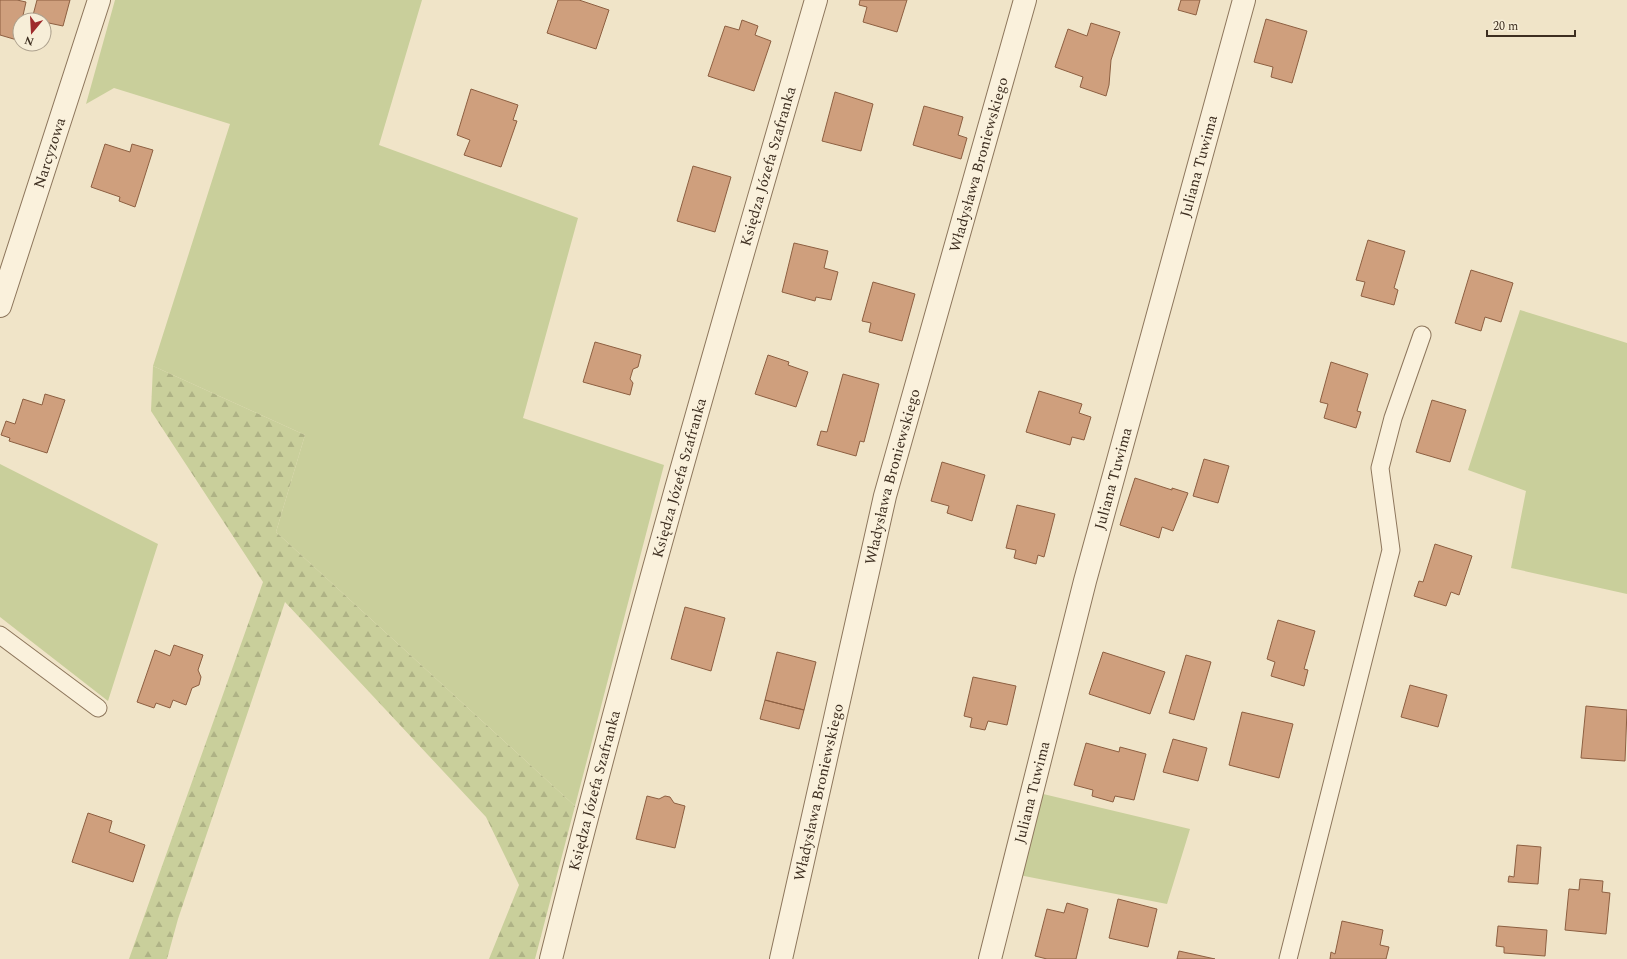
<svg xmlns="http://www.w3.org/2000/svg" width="1627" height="959" font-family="Spectral,serif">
<defs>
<pattern id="forest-firs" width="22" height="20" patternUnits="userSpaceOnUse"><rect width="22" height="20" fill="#c9cf9b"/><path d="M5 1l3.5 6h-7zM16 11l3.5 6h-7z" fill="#aeb285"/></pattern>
</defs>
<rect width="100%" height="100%" fill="#f0e4c8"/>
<path fill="#c9cf9b" d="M115,0H422L379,145L578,218L523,418L664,465L575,806L276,532L305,435L153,366L230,124L114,88L86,104Z
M1520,310L1627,343V594L1511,568L1526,491L1468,470Z
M0,464L158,544L108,701L0,617Z
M1039,793L1190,829L1167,904L1019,875Z"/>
<path fill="url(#forest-firs)" d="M153,366L305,435L276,532L575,806L535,959H489L519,885L486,817L285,602L178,919L167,959H129L263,582L151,411Z"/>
<path fill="#cf9f7d" stroke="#8d5f41" d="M0,0H17L26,2L22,20H20L17,40L0,35Z
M37,0H70L63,26L44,22V20L32,19Z
M558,0H579L609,10L596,49L547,33Z
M860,0H907L897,32L863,22L867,7L859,5Z
M1181,0H1200L1196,15L1178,10Z
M1266,19L1307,31L1292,83L1271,77L1273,67L1254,62Z
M742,20L758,26L755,35L771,41L754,91L708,76L725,26L739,30Z
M1091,23L1120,32L1111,60L1109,85L1106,96L1080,87L1083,77L1055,67L1068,29L1087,36Z
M471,89L518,105L513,120L517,121L501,167L464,155L470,140L457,135Z
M835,92L873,104L861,151L822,141Z
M924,106L963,117L958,135L967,138L961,159L913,145Z
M105,144L130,152L132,144L153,150L135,207L119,201L120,197L91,187Z
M693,166L731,177L715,232L677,221Z
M1368,240L1405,251L1394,288L1398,290L1394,305L1361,296L1365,282L1356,280Z
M794,243L828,251L824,268L838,272L831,300L816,297L815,301L782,292Z
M1471,270L1513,283L1501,322L1485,317L1481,331L1455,323Z
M873,282L915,294L902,341L869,332L871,323L862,321Z
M595,342L641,355L638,367L633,369L630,379L633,383L630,395L583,382Z
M768,355L789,362L788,365L808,372L796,407L755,394Z
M1331,362L1368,374L1357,411L1361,412L1356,428L1324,418L1328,404L1320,402Z
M843,374L879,384L864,442L860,441L856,456L817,445L821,431L827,432Z
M1039,391L1082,404L1079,413L1091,417L1084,440L1072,437L1070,445L1026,432Z
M45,394L65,400L47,453L9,441L10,438L1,435L6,421L15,424L23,399L42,405Z
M1432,400L1466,410L1450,462L1416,452Z
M1204,459L1229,466L1218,503L1193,496Z
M942,462L985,475L972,521L947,513L949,506L931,501Z
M1135,478L1172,490V488L1188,493L1173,531L1162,527L1159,538L1120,525Z
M1017,505L1055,514L1044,557L1038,555L1036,564L1014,558L1016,550L1006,548Z
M1435,544L1472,556L1459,595L1451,592L1446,606L1414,596L1419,581L1423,582Z
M685,607L725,618L711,671L671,659Z
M1278,620L1315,631L1304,669L1308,670L1304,686L1271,676L1275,662L1267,659Z
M174,645L203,655L198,670L201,677L199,685L192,688L186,705L173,700L170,708L156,703L154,708L137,702L155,650L170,656Z
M777,652L816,662L804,710L765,700Z
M1103,652L1165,672L1150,714L1089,694Z
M1186,655L1211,662L1194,720L1169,713Z
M973,677L1016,686L1007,725L988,721L985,730L970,727L972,718L964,716Z
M1410,685L1447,695L1438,727L1401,717Z
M765,700L804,710L799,729L760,719Z
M1586,706L1627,710L1625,761L1581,758Z
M1242,712L1293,724L1279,778L1229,765Z
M1173,739L1207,748L1198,781L1163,772Z
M1086,743L1119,752L1120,747L1146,754L1134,800L1115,796L1113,802L1092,796L1093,790L1074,785Z
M647,796L659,799L665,796L670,797L674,803L685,806L675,848L636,839Z
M88,813L112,821L109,832L145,845L133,882L72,862Z
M1517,845L1541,847L1538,884L1508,882L1509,876L1514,877Z
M1580,879L1603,881L1602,892L1610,893L1606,934L1565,930L1569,889L1579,890Z
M1118,899L1157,909L1148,947L1109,938Z
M1067,903L1088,909L1076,959H1047L1035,956L1047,909L1064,913Z
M1342,921L1383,930L1380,945L1389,947L1386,959H1330L1331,952L1335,954Z
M1498,926L1547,930L1545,956L1504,953V947L1496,946Z
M1179,951L1215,959H1177Z"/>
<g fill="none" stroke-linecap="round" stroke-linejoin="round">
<defs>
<path id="lane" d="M0,635L98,708
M1288,959L1391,550L1380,468L1393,418L1422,335"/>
<g id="street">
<path id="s1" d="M0,306L99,0"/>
<path id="s2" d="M551,959C631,637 724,318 816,0"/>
<path id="s3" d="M781,959L885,496L1025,0"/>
<path id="s4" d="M990,959L1085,581L1244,0"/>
</g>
</defs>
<use href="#lane" stroke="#8d765c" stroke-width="19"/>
<use href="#street" stroke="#8d765c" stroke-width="24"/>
<use href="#lane" stroke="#faf1dc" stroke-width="17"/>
<use href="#street" stroke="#faf1dc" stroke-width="22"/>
</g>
<g text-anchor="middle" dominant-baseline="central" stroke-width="3" stroke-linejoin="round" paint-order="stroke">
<g font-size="15" fill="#3d2e20" stroke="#f7eed8">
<text stroke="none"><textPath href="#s1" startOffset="161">Narcyzowa</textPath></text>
<text stroke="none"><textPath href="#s3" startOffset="819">Władysława Broniewskiego</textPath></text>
<text stroke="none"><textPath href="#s4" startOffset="820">Juliana Tuwima</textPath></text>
<text stroke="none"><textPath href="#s2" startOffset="822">Księdza Józefa Szafranka</textPath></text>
<text stroke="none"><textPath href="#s3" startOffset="495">Władysława Broniewskiego</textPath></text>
<text stroke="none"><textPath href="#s2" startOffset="498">Księdza Józefa Szafranka</textPath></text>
<text stroke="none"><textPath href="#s4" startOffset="496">Juliana Tuwima</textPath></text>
<text stroke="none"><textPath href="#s2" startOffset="174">Księdza Józefa Szafranka</textPath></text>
<text stroke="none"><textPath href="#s3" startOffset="171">Władysława Broniewskiego</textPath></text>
<text stroke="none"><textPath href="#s4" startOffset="172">Juliana Tuwima</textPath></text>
</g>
</g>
<g transform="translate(32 32) rotate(198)"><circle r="19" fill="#f7eed8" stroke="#ada18e"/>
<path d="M0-3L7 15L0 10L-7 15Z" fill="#9e2a2b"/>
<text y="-6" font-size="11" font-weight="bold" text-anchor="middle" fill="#3d2e20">N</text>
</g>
<path d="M1487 30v6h88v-6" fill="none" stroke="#3d2e20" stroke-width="2"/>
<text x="1493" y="30" font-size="12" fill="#3d2e20" stroke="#f7eed8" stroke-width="3" paint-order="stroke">20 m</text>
</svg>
